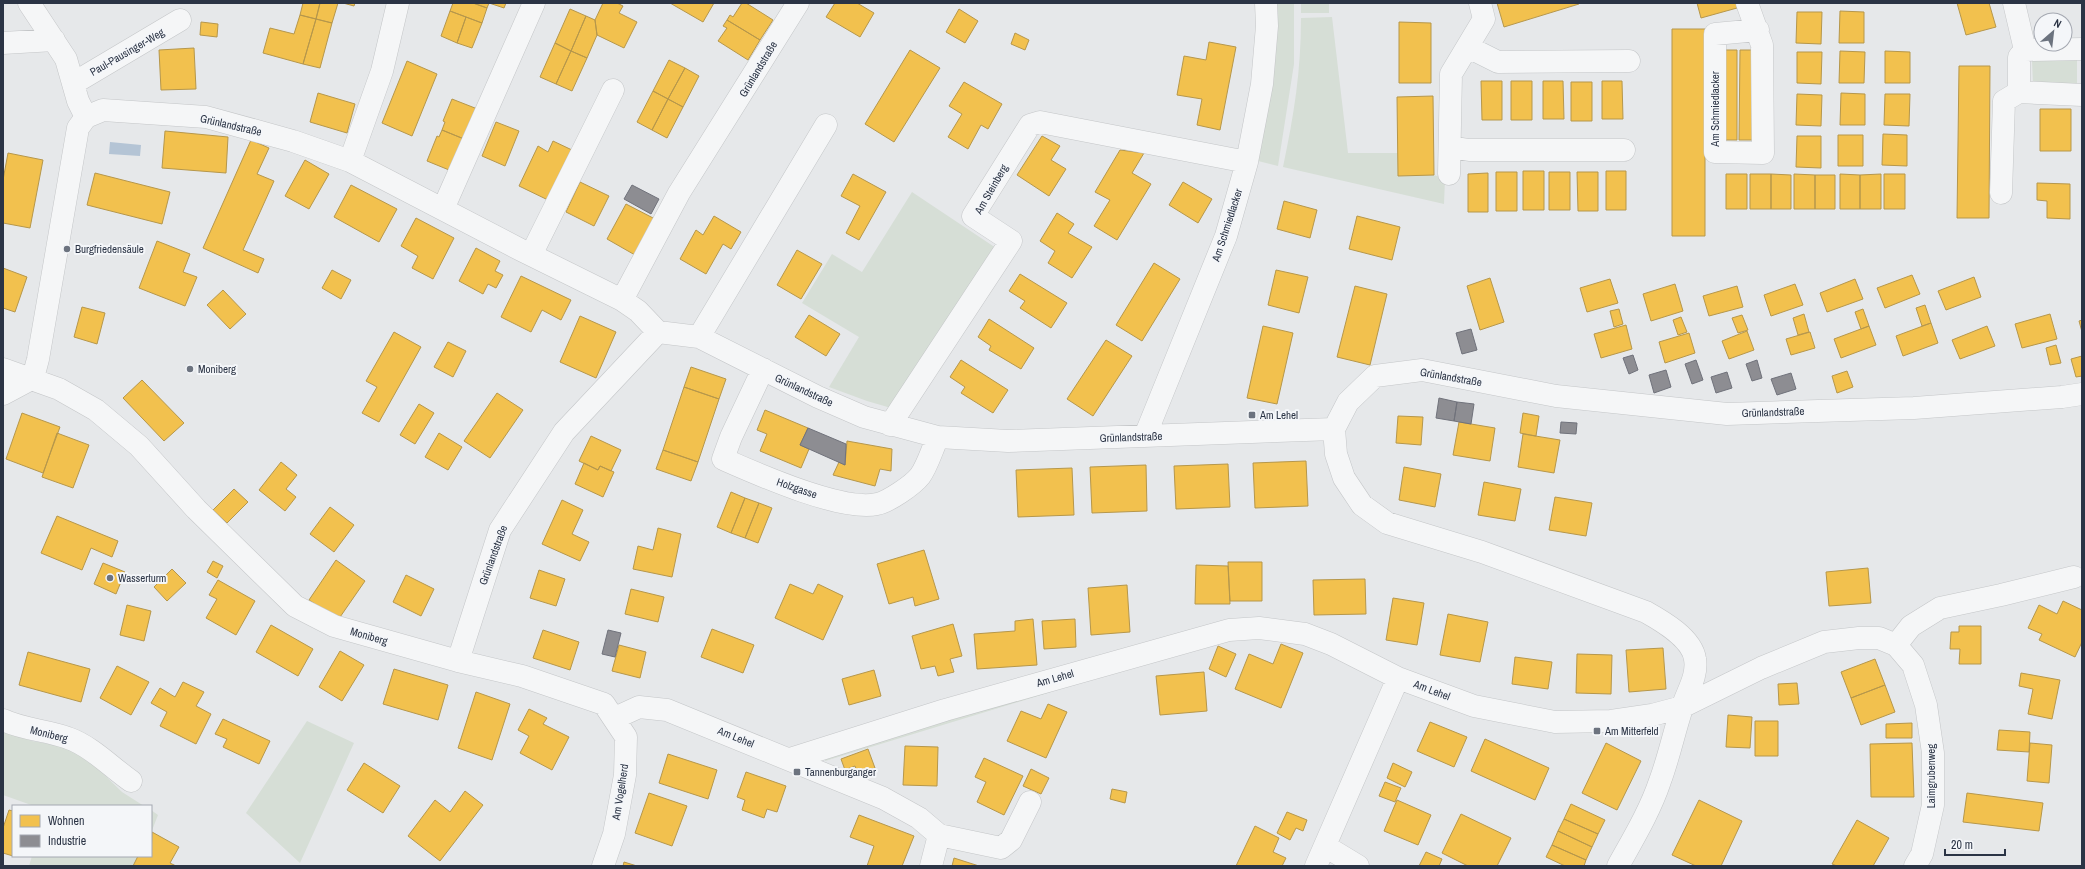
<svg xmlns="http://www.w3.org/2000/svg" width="2085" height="869" font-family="'Archivo Narrow',sans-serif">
<rect width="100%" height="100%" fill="#e6e8ea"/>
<path fill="#d6ded6" d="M1274,3H1294V64L1278,166L1258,161L1271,94Z
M1301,3H1329V13H1301Z
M1332,17L1348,153H1398V176L1434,175L1445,179L1444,204L1283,167C1294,115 1301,71 1301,18Z
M2077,60V84H2033L2032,61Z
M912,192L996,248L891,408L867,401L829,387L859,337L802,303L832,254L862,272Z
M1054,684L1051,692L825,761V758Z
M307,721L354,743L300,863L246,813Z
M3,729L32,741L61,746L87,758L122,792L144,806H34L3,795Z
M151,810L158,815L151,833Z
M32,856H138L133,866H29Z"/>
<path fill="#b4c4d5" d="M110,142L141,145L140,156L109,154Z"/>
<path fill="#f2c14e" stroke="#b6974b" d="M303,3H320L316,19L300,15Z
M320,3H338L332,23L316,19Z
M343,3H355L354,6Z
M453,3H473L487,8L482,23L450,11Z
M473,3H489L487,8Z
M489,3H506L504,8Z
M603,3H617L623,6L619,13L637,22L624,48L597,35L595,20Z
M670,3H714L703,22Z
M742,3H746L773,20L760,40L727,20L730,15L733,17Z
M835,3H857L874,13L860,37L826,17Z
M1497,3H1579V4L1504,27Z
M1697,3H1736L1737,8L1701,18Z
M1957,3H1989L1996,27L1966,35Z
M570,9L586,16L571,51L555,43Z
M959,9L978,21L965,43L946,32Z
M450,11L466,17L457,43L441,36Z
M1840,11L1864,12V43H1839Z
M1797,12H1822L1821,44L1796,43Z
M300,15L316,19L303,64L263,53L270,28L294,34Z
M586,16L595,20L597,35L587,58L571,51Z
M466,17L482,23L472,48L457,43Z
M316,19L332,23L320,68L303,64Z
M727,20L760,40L748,60L718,41L727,28L723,26Z
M201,22L218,24L217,37L200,35Z
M1399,22L1431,23V83H1399Z
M1672,29H1705V236H1672Z
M1015,33L1029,40L1025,50L1011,44Z
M1209,42L1236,47L1220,130L1197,125L1202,99L1177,95L1184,56L1206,60Z
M555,43L571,51L556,84L540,77Z
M194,48L196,89L161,90L159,50Z
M910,50L940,68L894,142L865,124Z
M1722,50H1737V140H1721Z
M1740,50H1755V140H1739Z
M571,51L587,58L572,91L556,84Z
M1840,51L1865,52L1864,83H1839Z
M1885,51L1910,52V83H1885Z
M1797,52H1822L1821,84L1797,83Z
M669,60L685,68L668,99L653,91Z
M407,61L437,74L412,136L382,123Z
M1959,66H1990L1989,218H1957Z
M685,68L699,76L683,107L668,99Z
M1481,81H1502V120H1482Z
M1511,81H1532V120H1511Z
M1543,81H1563L1564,119H1543Z
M1602,81H1622L1623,119H1602Z
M964,82L1002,104L988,129L981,125L968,149L948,137L962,114L949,106Z
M1571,82H1592V121H1571Z
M653,91L668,99L652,130L637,122Z
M318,93L355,104L347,133L310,122Z
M1841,93L1865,94V125H1840Z
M1797,94L1822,95L1821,126L1796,125Z
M1885,94H1910L1909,126L1884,125Z
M1433,96L1434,175L1398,176L1397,97Z
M452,99L480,110L464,139L442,130L445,122L443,121Z
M668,99L683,107L667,138L652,130Z
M2040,109H2071V151H2040Z
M496,122L519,131L505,166L482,156Z
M442,130L464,139L454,172L427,161L437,136L439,137Z
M165,131L228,137L226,173L162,168Z
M1883,134L1907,135V166L1882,165Z
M1838,135H1863V166H1838Z
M1042,136L1060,146L1051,160L1066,169L1049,196L1017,175Z
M1797,136H1821V168L1796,167Z
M251,140L269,148L257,174L274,181L243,250L264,259L258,273L203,248Z
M553,141L572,150L548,200L519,186L538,146L548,152Z
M1120,150L1144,153L1132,173L1151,184L1117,240L1094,226L1110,200L1095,192Z
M8,153L43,160L30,228L3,223V180Z
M305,160L329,174L309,209L285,196Z
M1523,171H1544V210H1523Z
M1606,171H1626V210H1606Z
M1496,172H1517V211H1496Z
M1549,172H1570V210H1549Z
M1577,172H1598V211H1578Z
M95,173L170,192L162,224L87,205Z
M1488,173V212H1468V174Z
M853,174L886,192L859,240L846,233L860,206L841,196Z
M1726,174H1747V209H1726Z
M1750,174H1771V209H1750Z
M1771,174L1791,175V209H1771Z
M1794,174L1815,175V209H1794Z
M1840,174L1860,175V209H1840Z
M1881,174V209H1860V175Z
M1884,174H1905V209H1884Z
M1815,175H1835V209H1815Z
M580,182L609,196L594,226L566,212Z
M1183,182L1212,199L1198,223L1169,205Z
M2037,183L2070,184V219L2047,218V201L2037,200Z
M351,185L397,209L379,242L334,217Z
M1284,201L1317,210L1310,238L1277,229Z
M626,204L655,219L635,255L607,239Z
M1057,213L1074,224L1068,233L1092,247L1072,278L1048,263L1055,251L1040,241Z
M714,216L741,232L731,249L723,244L706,274L680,259L696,230L703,235Z
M1357,216L1400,227L1392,260L1349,249Z
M416,218L454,238L433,279L412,268L418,256L401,246Z
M157,241L190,254L183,272L197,277L185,306L139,288Z
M476,248L500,261L495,271L503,275L496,288L488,284L483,294L459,281Z
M797,250L822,264L801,299L777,285Z
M1154,263L1180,279L1142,341L1116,325Z
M3,268L27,277L15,312L3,308Z
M332,270L351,280L341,299L322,288Z
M1276,270L1308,277L1299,313L1268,305Z
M1020,274L1067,303L1051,328L1020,308L1025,301L1009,291Z
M1912,275L1920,294L1885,308L1877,288Z
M521,276L571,300L561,320L542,310L531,332L501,317Z
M1974,277L1981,297L1946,310L1938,291Z
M1490,278L1504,322L1480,330L1467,286Z
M1610,279L1618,303L1587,312L1580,288Z
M1855,279L1863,299L1827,312L1820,293Z
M1675,284L1683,311L1651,321L1643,294Z
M1795,284L1803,305L1771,316L1764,295Z
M1355,286L1387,294L1370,365L1337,357Z
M1737,286L1743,307L1709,316L1703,296Z
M223,290L246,314L230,329L207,305Z
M1925,305L1931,323L1922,326L1916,308Z
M82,307L105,313L97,344L74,337Z
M1619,309L1623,324L1614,327L1610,311Z
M1863,309L1869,326L1861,329L1855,312Z
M1804,314L1809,332L1798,335L1793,318Z
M2050,314L2057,339L2022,348L2015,324Z
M809,315L840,334L826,356L795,337Z
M1742,315L1748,330L1738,333L1732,318Z
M580,316L616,332L596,378L560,362Z
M1681,317L1687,332L1678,335L1673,320Z
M989,319L1034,348L1021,369L989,350L991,346L978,337Z
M2082,320V332L2079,321Z
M1931,323L1938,343L1903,356L1896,336Z
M1626,325L1632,349L1601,358L1594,334Z
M1263,326L1293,333L1277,404L1247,398Z
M1869,326L1876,345L1841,358L1834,339Z
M1987,326L1995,346L1960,359L1952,340Z
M1747,331L1754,350L1729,359L1722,341Z
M394,332L421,347L379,422L362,413L377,387L366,381Z
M1810,332L1815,348L1791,355L1786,339Z
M1689,333L1695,353L1665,363L1659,342Z
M1106,340L1132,356L1093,416L1067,399Z
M448,342L466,351L453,377L434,367Z
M2056,345L2061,363L2050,365L2046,348Z
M2082,356V376L2076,377L2071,359Z
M961,360L1008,390L993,413L961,393L965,387L950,377Z
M691,367L726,379L719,399L684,387Z
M1847,371L1853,387L1837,393L1832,376Z
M142,380L184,423L164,441L123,398Z
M684,387L719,399L698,462L663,450Z
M497,393L523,410L490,458L464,441Z
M419,404L434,413L415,444L400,435Z
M765,410L808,428L800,445L809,449L801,468L760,451L767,434L757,430Z
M22,413L60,427L43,473L6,459Z
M1523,413L1539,416L1536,436L1520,433Z
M1398,416L1423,417L1421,445L1396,443Z
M1459,422L1495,428L1490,461L1453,455Z
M57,433L89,445L73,488L42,477Z
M439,433L462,447L448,470L425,457Z
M1523,434L1560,440L1554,473L1518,467Z
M591,436L621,450L611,471L600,466L598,470L579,461Z
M847,441L892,449L891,471L880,469L875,486L833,475L839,462L845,465Z
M663,450L698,462L691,481L656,469Z
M1306,461L1308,506L1255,508L1253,463Z
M281,462L297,475L286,489L296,497L285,511L259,490Z
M584,463L598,470L600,466L614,472L603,497L575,484Z
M1228,464L1230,507L1176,509L1174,466Z
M1146,465L1147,511L1092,513L1090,467Z
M1404,467L1441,474L1435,507L1399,500Z
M1072,468L1074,515L1018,517L1016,470Z
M1484,482L1521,489L1515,521L1478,515Z
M234,489L248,502L227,523L213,510Z
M731,492L745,498L731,533L717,527Z
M1555,497L1592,503L1586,536L1549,530Z
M745,498L759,503L745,538L731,533Z
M562,500L583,510L572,534L589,542L580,561L542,544Z
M759,503L772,508L758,543L745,538Z
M330,507L354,525L334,552L310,534Z
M57,516L118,541L112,557L91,548L82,570L41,553Z
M658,528L681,534L672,577L633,569L638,546L653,550Z
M924,550L939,599L915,606L913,597L889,604L877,564Z
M336,560L365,581L338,620L309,600Z
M213,561L223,566L217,578L207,572Z
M1228,562H1262V601H1230Z
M103,563L125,572L116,594L94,584Z
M1196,565L1228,566L1230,604H1195Z
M1868,568L1871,603L1829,606L1826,572Z
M172,569L186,583L167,601L154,587Z
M539,570L565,579L556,606L530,598Z
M406,575L434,589L421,616L393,602Z
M1365,579L1366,614L1314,615L1313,580Z
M218,580L255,601L236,635L206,618L217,599L209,595Z
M790,584L813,594L818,584L843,596L823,640L775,618Z
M1127,585L1130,632L1091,635L1088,588Z
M631,589L664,597L658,622L625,614Z
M1393,598L1424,603L1417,645L1386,640Z
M2063,601L2082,610V642L2075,657L2039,640L2042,634L2028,628L2039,605L2057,614Z
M127,605L151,611L144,641L120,635Z
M1448,614L1488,622L1480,662L1440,655Z
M1033,619L1037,665L977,669L974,634L1015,631V621Z
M1075,619L1076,647L1044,649L1042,621Z
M953,624L962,656L950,659L954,672L938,676L935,666L921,669L912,636Z
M271,625L313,649L298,676L256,652Z
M1959,626H1981V664H1959L1960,649H1950L1951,632H1959Z
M712,629L754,645L743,673L701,657Z
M543,630L579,642L570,670L533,658Z
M1281,644L1303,653L1281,708L1235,689L1249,654L1273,664Z
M619,645L646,652L640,678L612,671Z
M1218,646L1236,654L1226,677L1209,669Z
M1663,648L1666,689L1629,692L1626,650Z
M340,651L364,665L342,701L319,687Z
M28,652L90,669L81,702L19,685Z
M1577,654L1612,655L1611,694L1576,693Z
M1515,657L1552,662L1548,689L1512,684Z
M1875,659L1885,685L1851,698L1841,672Z
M117,666L149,682L131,715L100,698Z
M394,669L448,685L438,720L383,704Z
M874,670L881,696L849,705L842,679Z
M1204,672L1207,711L1160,715L1156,676Z
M2021,673L2060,680L2052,719L2028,714L2033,689L2019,686Z
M183,682L204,692L196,706L211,714L196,744L160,726L167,712L151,703L160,688L175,697Z
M1797,683L1799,704L1779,705L1778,684Z
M1885,685L1895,712L1861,725L1851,698Z
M476,692L510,704L492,760L458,748Z
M1048,704L1067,712L1046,758L1007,741L1021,711L1041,719Z
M529,709L547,718L543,724L569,737L552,770L520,753L529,736L518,730Z
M1728,715L1752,717L1750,748L1726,747Z
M223,719L270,741L259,764L223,747L227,739L215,734Z
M1755,721H1778V756H1755Z
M1430,722L1467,737L1454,767L1417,751Z
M1912,723V738H1886V724Z
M1999,730L2030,732L2029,752L1997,750Z
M1485,739L1549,768L1535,800L1471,771Z
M1606,743L1641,761L1617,810L1582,793Z
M1912,743L1914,797H1871L1870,744Z
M2030,743L2052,745L2049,783L2027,781Z
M905,746L938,747L937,786L903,785Z
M868,749L875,768L858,774L855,766L845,770L841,759Z
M668,754L717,770L708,799L659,783Z
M984,758L1023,776L1004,815L977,802L986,782L975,777Z
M364,763L400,786L383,813L347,790Z
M1393,763L1412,772L1405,787L1387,778Z
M1031,769L1049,778L1041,794L1023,786Z
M746,772L786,786L777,812L767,809L764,818L742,810L745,800L737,797Z
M1385,782L1401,788L1395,802L1379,796Z
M1112,789L1127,792L1125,803L1110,799Z
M465,791L483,805L440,861L408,836L435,800L450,812Z
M649,793L687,806L672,846L635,833Z
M1967,793L2043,803L2039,831L1963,822Z
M1397,800L1431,815L1418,845L1384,831Z
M1699,800L1742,821L1721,866H1696L1672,855Z
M1571,804L1605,820L1598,834L1564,819Z
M9,810L13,811V856L3,853V828Z
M1287,812L1307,820L1303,831L1296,828L1290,840L1277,833Z
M1461,814L1511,838L1497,866H1468L1442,853Z
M859,815L914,836L902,866H867L874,846L850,837Z
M1564,819L1598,834L1592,847L1558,831Z
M1857,820L1889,838L1873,866H1837L1832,864Z
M1255,826L1279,838L1273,852L1286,858L1282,866H1236Z
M1558,831L1592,847L1586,860L1552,845Z
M152,832L179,847L170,863L176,866H133L138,856H151Z
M1552,845L1586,860L1584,866H1565L1546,857Z
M1426,852L1442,859L1439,866H1419Z
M954,858L979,866H952Z
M624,862L637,866H623Z"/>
<path fill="#8d8d92" stroke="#70727b" d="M632,185L659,199L651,214L624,199Z
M1471,329L1477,350L1462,354L1456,333Z
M1633,355L1638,370L1629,374L1623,358Z
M1696,360L1703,380L1692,384L1685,364Z
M1757,360L1762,378L1752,381L1746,364Z
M1666,370L1671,387L1654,393L1649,375Z
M1727,372L1732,388L1716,393L1711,377Z
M1791,373L1796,389L1777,395L1771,379Z
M1439,398L1457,402L1454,421L1436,418Z
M1457,402L1474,404L1471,424L1454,421Z
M1561,422L1577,423L1576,434L1560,433Z
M808,428L846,444L845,465L800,445Z
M608,630L621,633L615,657L602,654Z"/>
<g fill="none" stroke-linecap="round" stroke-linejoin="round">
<defs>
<path id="minor" d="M29,3L66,59L78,101L86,117
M1747,3L1762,45L1763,153L1715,152V34L1758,30
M2014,3L2025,50L2019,57V92L2082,95
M3,43L54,40
M1468,47L1498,62L1629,61
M2025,50L2082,49
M74,83L180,20
M1450,147L1469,150H1624
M350,161L382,71L398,3
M1449,174L1451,74L1484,19L1480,3
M2001,193L2004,101L2019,92
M443,209L534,3
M531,255L613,90
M622,300L679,193L798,3
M699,337L826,125
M3,369L59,389L96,410L139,446L196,509L295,606L334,626L458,661L522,676L604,704L626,737L625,775L614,834L603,866
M763,369L731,437L723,459C757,474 842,512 877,504C888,502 913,485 920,476C928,465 932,449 938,437
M3,394L33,378L38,359L78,128L86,117L103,110L206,117L293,141L350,161L521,250L622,300L638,311L658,332L699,337L818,397L864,417L938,437L1008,441L1334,429
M890,425L1011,241L973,216L1030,125L1040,122L1247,162
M1334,429L1348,402L1375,376L1422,370L1556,396L1727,414L1914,408L2062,397L2082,394
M1334,429L1336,454L1344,478L1362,505L1387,523L1482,552L1646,612C1662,621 1692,638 1695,659C1698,676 1687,692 1682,708C1674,732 1669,757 1660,781C1650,811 1633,839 1618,866
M1145,436L1226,236L1247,162L1262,84L1267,26L1266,3
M1896,645L1911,626L1940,608L2001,595L2074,577
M458,661L500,530L564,432L658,332
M615,718L639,707L667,710L883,798L919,818L939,835L931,866
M3,720C24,730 47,730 68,738C91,746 111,767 131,781
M790,759L945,710L1229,630L1259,628L1305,634L1331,644L1398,678L1474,706L1555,722L1611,721L1652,715L1682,707L1761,668L1824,642L1859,638H1879L1896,645L1913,665L1926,705L1933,753V805L1922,854L1915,866
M939,835L1001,848L1011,840L1030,802
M1325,846L1358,866
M1316,866L1398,678"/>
</defs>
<use href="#minor" stroke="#c4c6c8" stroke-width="23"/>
<use href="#minor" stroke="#f5f6f7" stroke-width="22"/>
</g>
<g fill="#6c737f" stroke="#f4f6f9" stroke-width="1.5">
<circle cx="67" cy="249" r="4"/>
<circle cx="190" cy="369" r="4"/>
<rect x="1248" y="411" width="8" height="8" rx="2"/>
<circle cx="110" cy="578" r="4"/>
<rect x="1593" y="727" width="8" height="8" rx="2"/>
<rect x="793" y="768" width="8" height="8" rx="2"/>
</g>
<g text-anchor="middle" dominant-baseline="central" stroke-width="4" stroke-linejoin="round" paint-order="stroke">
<g font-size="11" fill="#2b3445" stroke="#f4f6f9">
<text transform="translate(127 52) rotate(-30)">Paul-Pausinger-Weg</text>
<text transform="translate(758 69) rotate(-59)">Grünlandstraße</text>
<text transform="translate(1715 109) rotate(-90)">Am Schmiedlacker</text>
<text transform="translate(231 125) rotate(13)">Grünlandstraße</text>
<text transform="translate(991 189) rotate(-60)">Am Steinberg</text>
<text transform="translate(1227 225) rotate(-72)">Am Schmiedlacker</text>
<text transform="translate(1451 377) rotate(10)">Grünlandstraße</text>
<text transform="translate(804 390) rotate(25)">Grünlandstraße</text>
<text transform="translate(1773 412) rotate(-2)">Grünlandstraße</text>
<text transform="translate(1131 437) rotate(-2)">Grünlandstraße</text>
<text transform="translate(797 488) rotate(19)">Holzgasse</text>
<text transform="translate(493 555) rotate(-70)">Grünlandstraße</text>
<text transform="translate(369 636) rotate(16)">Moniberg</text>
<text transform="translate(1055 678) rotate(-16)">Am Lehel</text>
<text transform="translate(1432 690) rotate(21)">Am Lehel</text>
<text transform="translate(49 734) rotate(14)">Moniberg</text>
<text transform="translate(736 737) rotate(22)">Am Lehel</text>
<text transform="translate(1931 776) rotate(-90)">Laimgrubenweg</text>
<text transform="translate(620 792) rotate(-81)">Am Vogelherd</text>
</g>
<g font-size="11" fill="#2b3445" stroke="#f4f6f9" text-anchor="start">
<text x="75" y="249">Burgfriedensäule</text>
<text x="198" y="369">Moniberg</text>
<text x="1260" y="415">Am Lehel</text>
<text x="118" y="578">Wasserturm</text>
<text x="1605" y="731">Am Mitterfeld</text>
<text x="805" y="772">Tannenburganger</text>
</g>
</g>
<rect width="2085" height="869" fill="none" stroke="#2b3445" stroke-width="8"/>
<rect x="12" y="805" width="140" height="52" fill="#f4f6f9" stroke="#a4a8b1"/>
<rect x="20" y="815" width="20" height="12" fill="#f2c14e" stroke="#a4a8b1"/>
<text x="48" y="825" font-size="12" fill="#2b3445">Wohnen</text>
<rect x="20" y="835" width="20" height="12" fill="#8d8d92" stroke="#a4a8b1"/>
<text x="48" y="845" font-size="12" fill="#2b3445">Industrie</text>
<g transform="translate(2053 32) rotate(28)"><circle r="19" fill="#f4f6f9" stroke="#a4a8b1"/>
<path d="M0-3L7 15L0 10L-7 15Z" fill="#6c737f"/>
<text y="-6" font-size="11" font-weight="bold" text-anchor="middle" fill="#2b3445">N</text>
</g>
<path d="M1945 849v6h60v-6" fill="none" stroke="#2b3445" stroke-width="2"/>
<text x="1951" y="849" font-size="12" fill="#2b3445" stroke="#f4f6f9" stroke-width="3" paint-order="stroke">20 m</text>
</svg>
